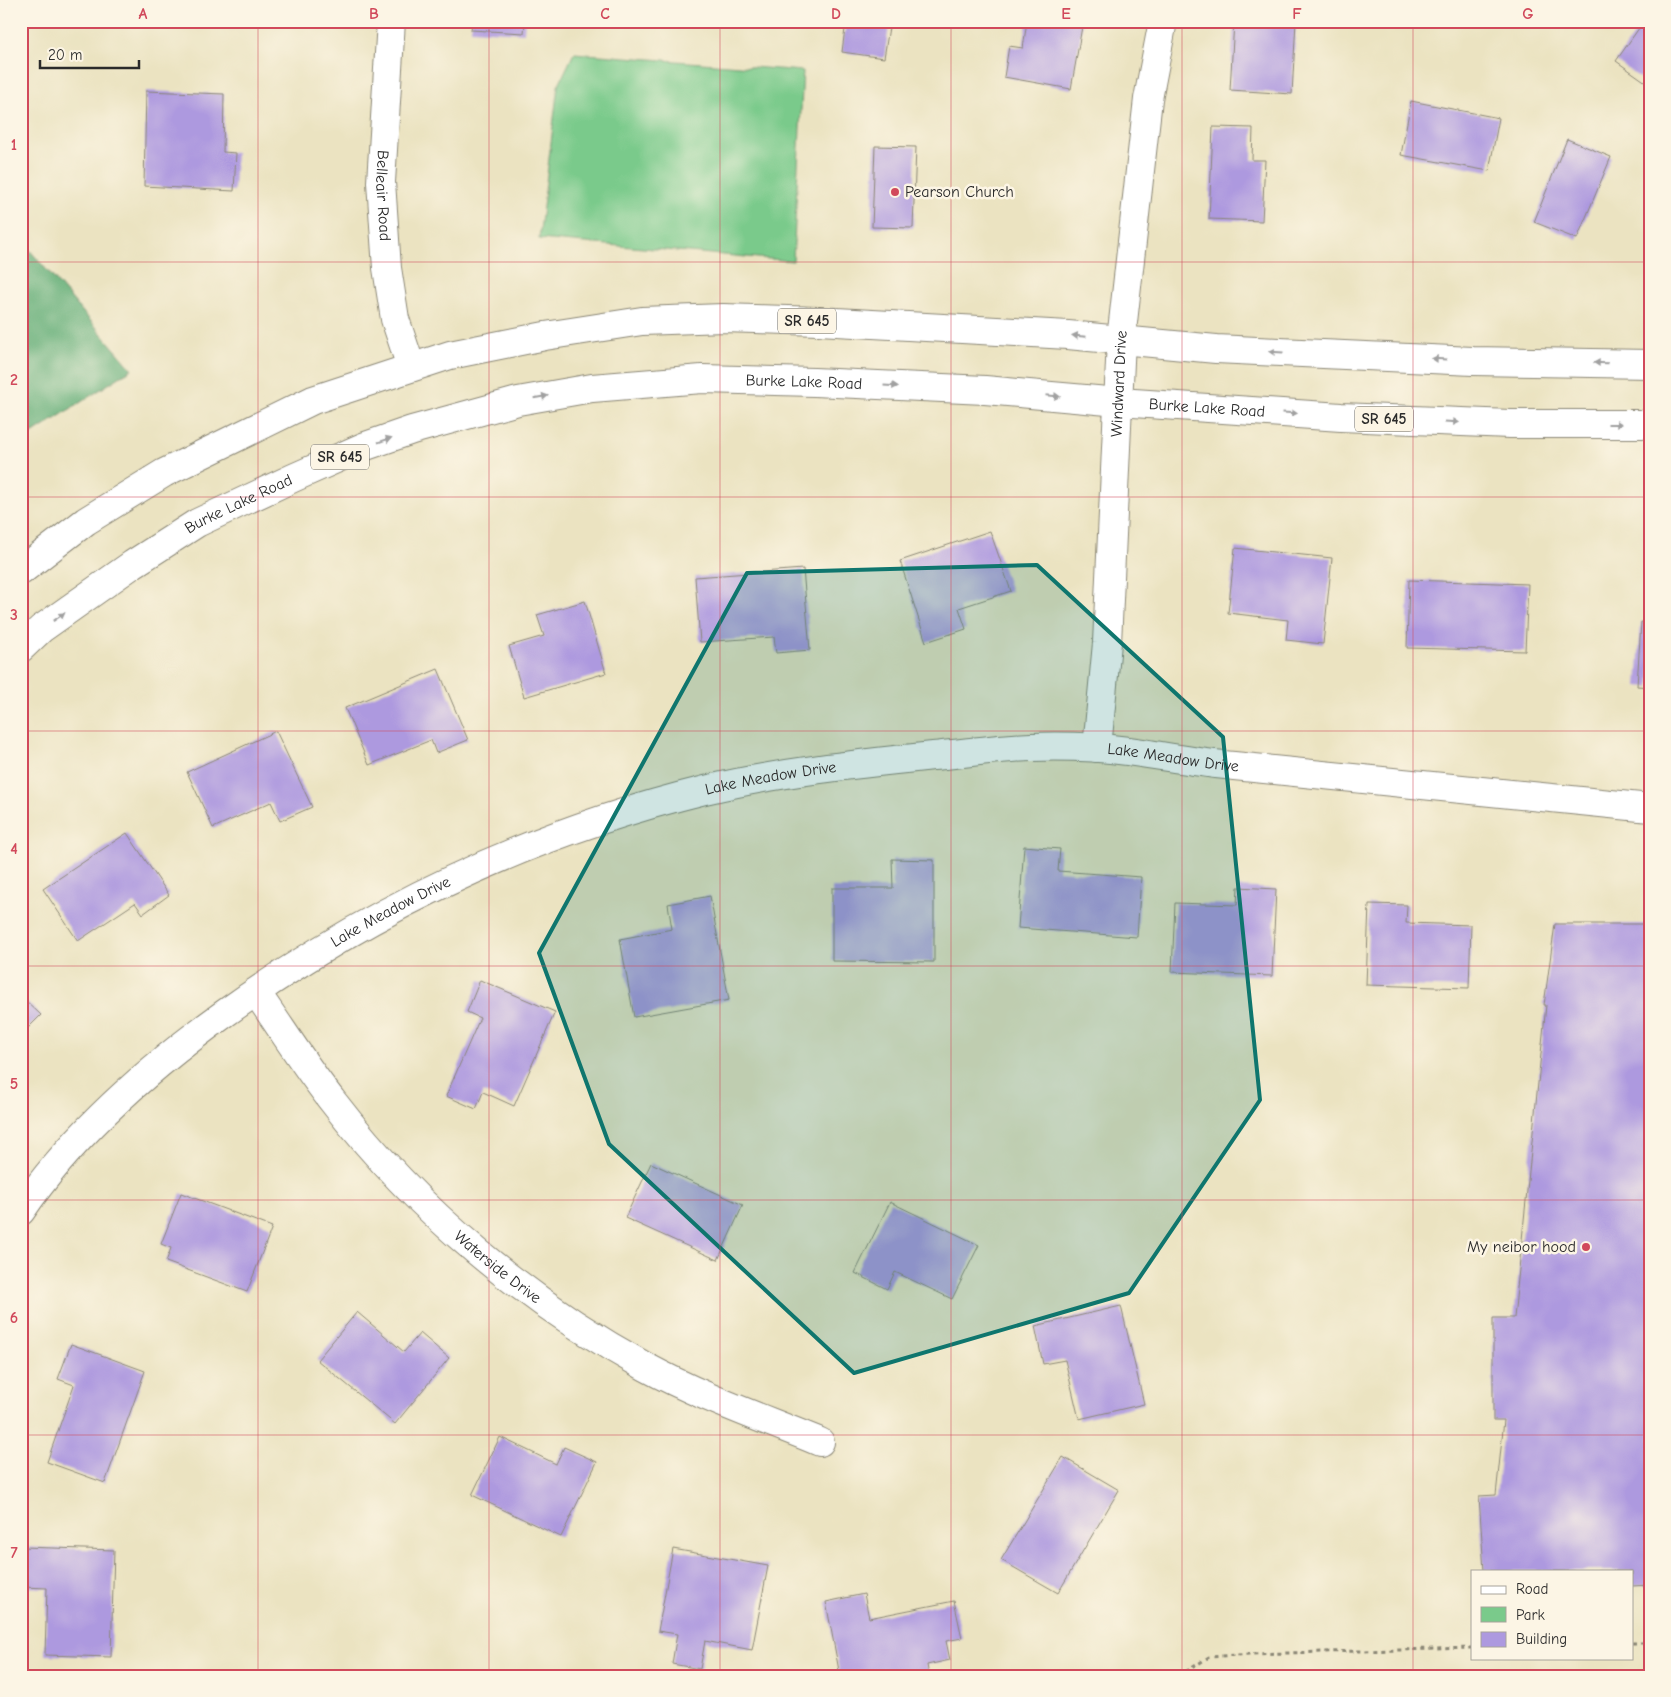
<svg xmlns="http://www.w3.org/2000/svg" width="1671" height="1697" font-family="'Comic Neue',sans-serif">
<rect width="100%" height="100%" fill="#fcf5e5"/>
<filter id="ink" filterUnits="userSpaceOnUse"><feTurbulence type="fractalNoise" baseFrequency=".02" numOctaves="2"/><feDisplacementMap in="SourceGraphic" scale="10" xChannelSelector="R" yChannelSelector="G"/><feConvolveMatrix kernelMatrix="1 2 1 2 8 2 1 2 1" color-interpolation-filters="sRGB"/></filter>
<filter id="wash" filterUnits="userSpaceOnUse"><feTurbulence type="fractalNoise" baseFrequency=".0096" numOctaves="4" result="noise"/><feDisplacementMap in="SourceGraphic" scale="20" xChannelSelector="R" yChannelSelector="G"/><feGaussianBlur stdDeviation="1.12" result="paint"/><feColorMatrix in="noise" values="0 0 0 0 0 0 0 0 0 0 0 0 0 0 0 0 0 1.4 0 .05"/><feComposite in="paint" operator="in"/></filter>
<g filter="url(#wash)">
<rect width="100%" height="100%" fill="#ebe3c1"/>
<path fill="#7aca8b" stroke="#527a5b" d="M574,53L803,71L793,261L539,239L558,86Z"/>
<path fill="#63ae77" stroke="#476c51" d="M21,240L132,369L21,441Z"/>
<g id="blocks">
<path fill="#ad99df" d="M472,21H525L524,33L471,30Z
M846,21H890L884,58L842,52Z
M1027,21H1083L1071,89L1004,77L1009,46L1023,48Z
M1234,21H1296L1292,94L1230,90Z
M1644,21H1650V85L1616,61Z
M146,91L224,94L223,152L236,153L234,191L144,186Z
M1411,101L1499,118L1489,171L1401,155Z
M1213,127L1253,128L1252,160H1265L1262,221L1209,219Z
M1567,139L1611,157L1577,239L1534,222Z
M875,146L916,147L913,228L872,227Z
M990,531L1011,591L959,608L966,629L926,642L900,561Z
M1235,548L1332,558L1323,644L1286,640L1288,620L1228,613Z
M803,569L810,650L776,653L774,637L700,642L695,577Z
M1409,580L1528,584L1525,651L1407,648Z
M585,601L606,673L524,697L509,646L544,636L537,615Z
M1641,622L1650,623V687L1637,686Z
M438,669L468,740L436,753L431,740L369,765L345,708Z
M276,731L312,807L280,821L271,802L213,828L187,772Z
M127,833L169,895L143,914L135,903L78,941L43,889Z
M1024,846L1060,849L1058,871L1141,877L1137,937L1018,928Z
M892,859L934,860V962L832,961V888H893Z
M1238,887L1276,889L1272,976L1172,972L1175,903L1237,905Z
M710,896L729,1000L634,1017L620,939L672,929L668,904Z
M1369,904L1407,905L1406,923L1471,925L1469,988L1366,985Z
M1555,924H1650V1585L1632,1586V1571H1484L1479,1496L1496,1495L1504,1420H1493V1318H1514L1546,1005H1544Z
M480,980L555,1012L514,1106L483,1092L476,1109L446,1096L480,1018L467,1012Z
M21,996L41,1015L21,1035Z
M651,1163L743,1205L718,1260L625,1218Z
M181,1193L272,1227L247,1292L166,1262L171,1248L161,1244Z
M890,1202L979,1245L952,1299L895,1272L887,1289L855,1273Z
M1121,1306L1144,1404L1079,1419L1065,1360L1043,1364L1035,1326Z
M357,1312L404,1352L420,1333L449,1358L395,1424L317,1360Z
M71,1344L145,1371L105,1483L47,1462L74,1385L58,1379Z
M500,1437L556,1464L564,1447L597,1462L561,1537L472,1495Z
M1063,1457L1119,1490L1058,1593L1001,1560Z
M23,1547L114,1550L111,1657L45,1655L47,1588L22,1587Z
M673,1549L768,1566L752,1650L705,1641L700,1669L672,1664L677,1634L658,1631Z
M864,1594L869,1618L954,1601L962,1638L946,1641L950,1660L927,1665L929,1676H840L826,1602Z"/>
</g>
</g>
<g filter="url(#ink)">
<use href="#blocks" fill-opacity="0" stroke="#8b8776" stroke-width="1"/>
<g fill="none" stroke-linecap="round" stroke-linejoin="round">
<defs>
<g id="street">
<path id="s1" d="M391,21L381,182L387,268L395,319L411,367"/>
<path id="s2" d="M1097,748L1107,643L1121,340L1148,99L1163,21"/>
<path id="s3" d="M256,992C282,1029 306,1068 334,1103C418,1212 526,1301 646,1367C701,1397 762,1418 820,1442"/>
<path id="s4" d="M21,1211C73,1134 149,1068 224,1014C370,909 530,833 705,790C780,772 857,764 933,756C966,753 998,748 1031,747C1063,746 1097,747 1128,751C1164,756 1199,763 1234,766C1373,780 1511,794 1650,808"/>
</g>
<g id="primary">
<path d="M21,571L86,521L164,473L313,400L450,355L545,336L642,321L723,318L819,321L1068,335L1216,349L1473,361L1650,364"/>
<path id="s5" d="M21,648L41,629L133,564L197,523L293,478L363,447L412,430L518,401L592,388L702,379L814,382L985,390L1119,402L1341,417L1510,424H1650"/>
</g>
</defs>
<use href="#street" stroke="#8b8776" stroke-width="30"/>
<use href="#primary" stroke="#8b8776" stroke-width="30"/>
<path stroke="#8b8776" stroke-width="3" stroke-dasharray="4 4" stroke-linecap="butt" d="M1632,1643H1650
M1179,1676L1209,1657L1250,1654L1472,1648"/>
<use href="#street" stroke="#fff" stroke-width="28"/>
<use href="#primary" stroke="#fff" stroke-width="28"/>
</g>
<defs><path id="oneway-solid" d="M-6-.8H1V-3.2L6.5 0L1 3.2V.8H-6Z" transform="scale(1.25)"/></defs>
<g fill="#a0a0a0">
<use href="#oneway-solid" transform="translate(1079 336) rotate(-175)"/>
<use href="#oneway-solid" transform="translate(1276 352) rotate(-177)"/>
<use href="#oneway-solid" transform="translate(1439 359) rotate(-177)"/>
<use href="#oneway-solid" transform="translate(1601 363) rotate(-179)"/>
<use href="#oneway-solid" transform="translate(891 386) rotate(3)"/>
<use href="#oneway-solid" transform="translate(1053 396) rotate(5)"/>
<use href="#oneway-solid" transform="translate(541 397) rotate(-10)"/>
<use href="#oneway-solid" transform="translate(1290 413) rotate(4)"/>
<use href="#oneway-solid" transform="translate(1452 422) rotate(3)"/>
<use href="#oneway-solid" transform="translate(1615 424)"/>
<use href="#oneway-solid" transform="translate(385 440) rotate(-19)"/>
<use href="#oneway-solid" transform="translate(59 617) rotate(-35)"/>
</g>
</g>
<path fill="#0f766e" fill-opacity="0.2" stroke="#0f766e" stroke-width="4" stroke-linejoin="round" d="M1037,565L1223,737L1260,1100L1129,1293L854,1373L609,1144L539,953L747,573Z"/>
<path fill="none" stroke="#d1495b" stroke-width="1" stroke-opacity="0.55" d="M258,21V1676M489,21V1676M720,21V1676M951,21V1676M1182,21V1676M1413,21V1676M21,262H1650M21,497H1650M21,731H1650M21,966H1650M21,1200H1650M21,1435H1650"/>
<g fill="#d1495b" stroke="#fcf5e5" stroke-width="2">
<circle cx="895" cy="192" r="5"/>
<circle cx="1586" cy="1247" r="5"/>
</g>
<g text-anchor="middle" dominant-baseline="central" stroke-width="5" stroke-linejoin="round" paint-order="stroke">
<g fill="#fcf5e5" stroke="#6a6863" stroke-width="1">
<rect x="778" y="308.5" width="58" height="25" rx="4"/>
<rect x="1355" y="406.5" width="58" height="25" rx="4"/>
<rect x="311" y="444.5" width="58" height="25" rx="4"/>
</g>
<g font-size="15" font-weight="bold" fill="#2b2b2b">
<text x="807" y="321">SR 645</text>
<text x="1384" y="419">SR 645</text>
<text x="340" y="457">SR 645</text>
</g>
<g font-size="16" fill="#2b2b2b" stroke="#fcf5e5" text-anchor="start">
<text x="905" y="192">Pearson Church</text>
<text x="1576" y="1247" text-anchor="end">My neibor hood</text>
</g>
<g font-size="16" fill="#2b2b2b" stroke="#fcf5e5">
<text stroke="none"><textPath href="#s1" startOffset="175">Belleair Road</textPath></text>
<text stroke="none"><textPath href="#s5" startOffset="848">Burke Lake Road</textPath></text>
<text stroke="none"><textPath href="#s2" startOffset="365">Windward Drive</textPath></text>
<text stroke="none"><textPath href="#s5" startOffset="1252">Burke Lake Road</textPath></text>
<text stroke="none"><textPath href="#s5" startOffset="262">Burke Lake Road</textPath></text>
<text stroke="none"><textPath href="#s4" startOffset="1290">Lake Meadow Drive</textPath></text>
<text stroke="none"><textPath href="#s4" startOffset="885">Lake Meadow Drive</textPath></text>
<text stroke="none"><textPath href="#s4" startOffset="480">Lake Meadow Drive</textPath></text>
<text stroke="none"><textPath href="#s3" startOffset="368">Waterside Drive</textPath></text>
</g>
</g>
<rect width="1671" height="1697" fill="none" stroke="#fcf5e5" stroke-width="55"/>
<rect x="1471" y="1570" width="162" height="90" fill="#fcf5e5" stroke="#a8a49b"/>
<rect x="1481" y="1586" width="25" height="8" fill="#ffffff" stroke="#a8a49b"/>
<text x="1516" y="1594" font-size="15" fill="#2b2b2b">Road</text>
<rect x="1481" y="1607" width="25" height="15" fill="#7aca8b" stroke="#a8a49b"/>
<text x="1516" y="1620" font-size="15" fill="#2b2b2b">Park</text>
<rect x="1481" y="1632" width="25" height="15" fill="#ad99df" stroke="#a8a49b"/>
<text x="1516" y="1644" font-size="15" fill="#2b2b2b">Building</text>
<path d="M40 60v8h99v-8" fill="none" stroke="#2b2b2b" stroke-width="2.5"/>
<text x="48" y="60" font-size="15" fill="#2b2b2b" stroke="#fcf5e5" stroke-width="4" paint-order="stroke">20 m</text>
<rect x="28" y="28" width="1616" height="1642" fill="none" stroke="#d1495b" stroke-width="2"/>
<g font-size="16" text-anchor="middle" font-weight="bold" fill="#d1495b">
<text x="143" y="19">A</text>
<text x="374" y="19">B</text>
<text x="605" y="19">C</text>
<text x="836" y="19">D</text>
<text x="1066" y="19">E</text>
<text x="1297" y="19">F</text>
<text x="1528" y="19">G</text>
<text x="14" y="150">1</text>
<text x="14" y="385">2</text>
<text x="14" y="620">3</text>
<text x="14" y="854">4</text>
<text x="14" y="1089">5</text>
<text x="14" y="1323">6</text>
<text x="14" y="1558">7</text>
</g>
</svg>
